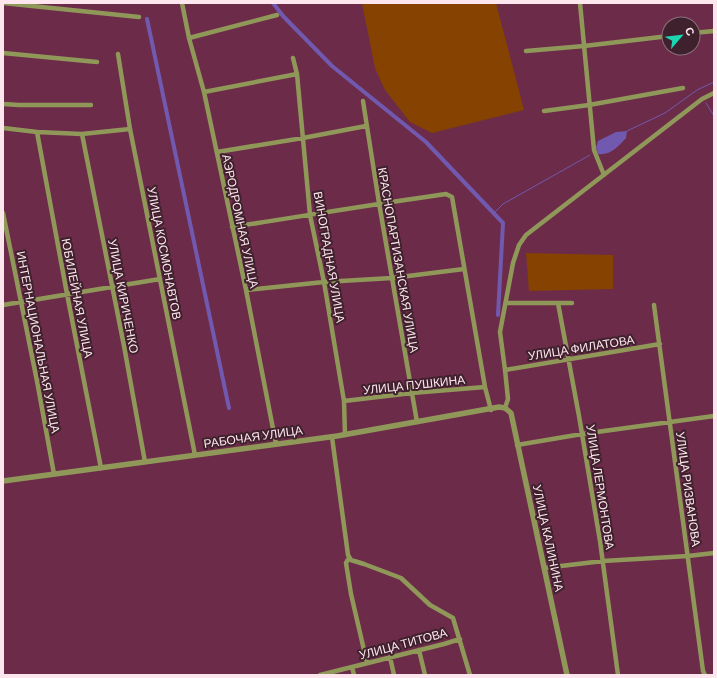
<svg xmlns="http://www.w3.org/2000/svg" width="717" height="678" font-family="Barlow,sans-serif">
<rect width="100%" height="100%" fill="#6c2c49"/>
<path fill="#854201" d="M362,3H496L524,110L432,133L410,122L385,90L375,68Z
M526,253L613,255V289L529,291Z"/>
<path fill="#7159af" d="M627,131L626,138C619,146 610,156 598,154L596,148L598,141L616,132Z"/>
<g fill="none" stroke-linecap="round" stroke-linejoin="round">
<path stroke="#7159af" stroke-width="1" d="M706,103L714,116
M627,131L665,113L697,90L714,82
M494,213L503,204L590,155"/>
<path stroke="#7159af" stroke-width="4" d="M273,3L283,16L332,66L426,142L503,223L498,315
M147,19L229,408"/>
<path stroke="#909859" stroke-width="4.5" d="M3,3L139,17
M182,3L189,38L204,92L246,290L276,444
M580,3L594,150L604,175
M693,33L714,31
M189,38L277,15
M526,51L584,46L669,36
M3,53L97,62
M118,54L130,129L195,455
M293,58L297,74L310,215L324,282L344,401L345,435
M204,92L297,74
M363,101L379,203L417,422
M3,104L19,105H91
M544,111L589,105L683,88
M3,128L37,132L82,134L130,129
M37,132L67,294L101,468
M82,134L124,346L145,462
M217,152L303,138L366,126
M3,213L37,381L54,474
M232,227C304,216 375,204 446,194L452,197L485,387L491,410
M246,290L324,282L392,278L464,269
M506,303H572
M558,303L579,416L600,541L618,675
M3,305L160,279
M654,305L703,671L705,675
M505,370L660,344
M344,401L412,393L485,387
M505,408L508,399L505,370L500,332L513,263L519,245L526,235L702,99L714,93
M332,437L348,555L351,560L364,564L401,578L430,605L453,618L470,675
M517,445L582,434L714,416
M349,558L346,563L351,594L367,663
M544,568L603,561L688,556L714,553
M419,650L425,675
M390,657L394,675
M352,667L354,675
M320,675L444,644L460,639"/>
<path stroke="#909859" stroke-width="5.5" d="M3,481L337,436L499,407L505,408L511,413L567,675"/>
</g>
<g text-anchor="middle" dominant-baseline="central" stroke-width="4" stroke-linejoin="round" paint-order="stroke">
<g font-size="12" fill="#fee6ee" stroke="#3f212d">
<text transform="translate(241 221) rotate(78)">АЭРОДРОМНАЯ УЛИЦА</text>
<text transform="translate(165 253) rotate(79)">УЛИЦА КОСМОНАВТОВ</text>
<text transform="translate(330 257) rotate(80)">ВИНОГРАДНАЯ УЛИЦА</text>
<text transform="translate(399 260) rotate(80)">КРАСНОПАРТИЗАНСКАЯ УЛИЦА</text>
<text transform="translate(124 296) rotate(79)">УЛИЦА КИРИЧЕНКО</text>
<text transform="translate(78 298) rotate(79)">ЮБИЛЕЙНАЯ УЛИЦА</text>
<text transform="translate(39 342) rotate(79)">ИНТЕРНАЦИОНАЛЬНАЯ УЛИЦА</text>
<text transform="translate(581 347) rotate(-9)">УЛИЦА ФИЛАТОВА</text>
<text transform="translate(414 384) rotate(-6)">УЛИЦА ПУШКИНА</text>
<text transform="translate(253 436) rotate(-8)">РАБОЧАЯ УЛИЦА</text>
<text transform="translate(601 487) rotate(81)">УЛИЦА ЛЕРМОНТОВА</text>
<text transform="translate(689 489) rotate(82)">УЛИЦА РИЗВАНОВА</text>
<text transform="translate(549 538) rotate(78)">УЛИЦА КАЛИНИНА</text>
<text transform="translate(403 643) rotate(-15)">УЛИЦА ТИТОВА</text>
</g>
</g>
<rect width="717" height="678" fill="none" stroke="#fee6ee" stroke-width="8"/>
<g transform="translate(681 36) rotate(62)"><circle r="19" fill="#3f212d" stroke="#8b707a"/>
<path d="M0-3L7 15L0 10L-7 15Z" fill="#1cd5b1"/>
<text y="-6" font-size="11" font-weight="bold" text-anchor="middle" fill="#fee6ee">С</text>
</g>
</svg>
